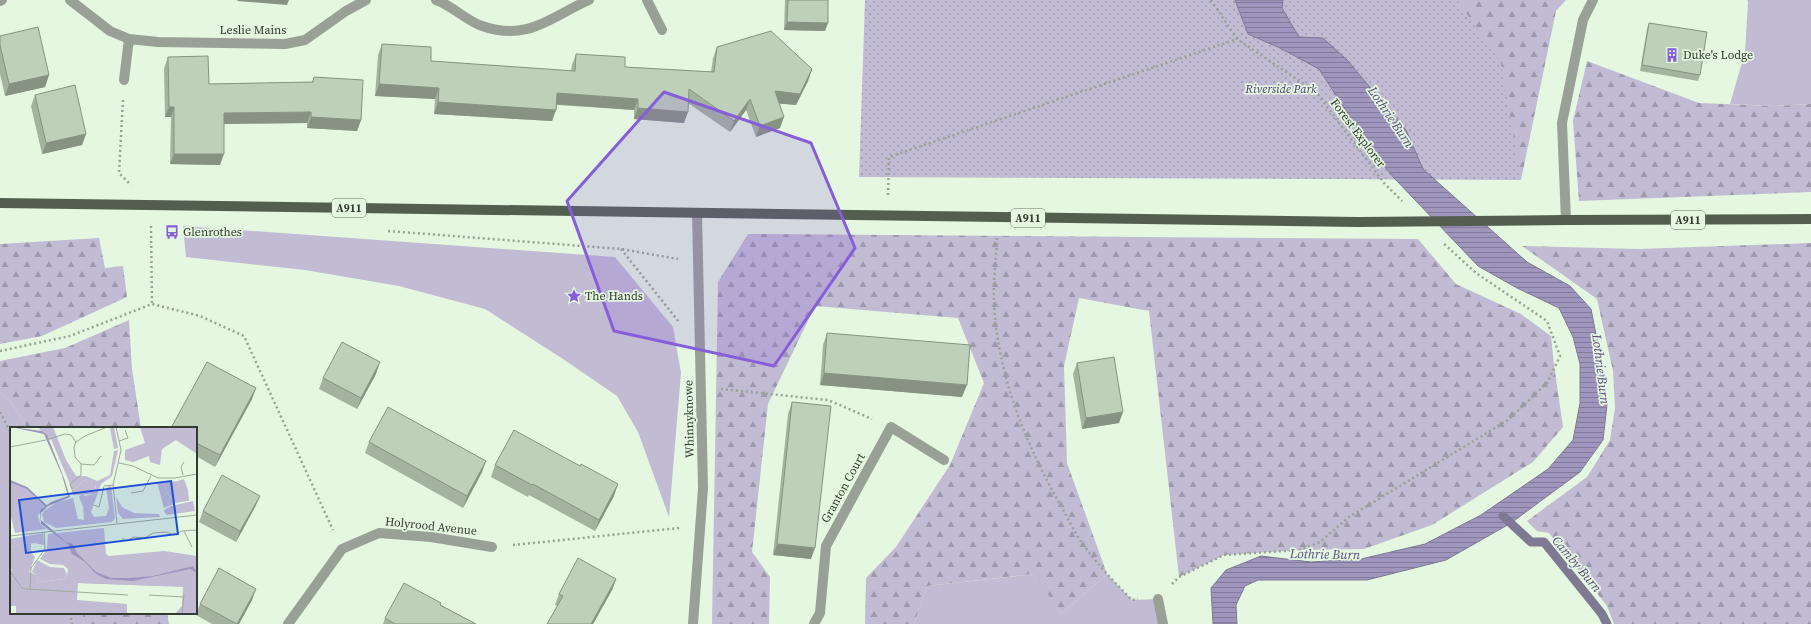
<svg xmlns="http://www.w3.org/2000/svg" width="1811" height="624" font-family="'Source Serif 4',serif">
<defs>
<pattern id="forest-firs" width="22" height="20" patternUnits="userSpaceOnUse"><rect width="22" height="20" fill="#c1bbd4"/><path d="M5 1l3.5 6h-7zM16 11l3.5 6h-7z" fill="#9d99ad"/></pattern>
<pattern id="park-dots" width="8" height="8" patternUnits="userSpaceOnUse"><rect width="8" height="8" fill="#c1bbd4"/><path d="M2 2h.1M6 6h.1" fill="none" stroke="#9d99ad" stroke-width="1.8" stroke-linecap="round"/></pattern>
<pattern id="water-rules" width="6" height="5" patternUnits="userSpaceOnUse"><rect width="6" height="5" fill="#9f96be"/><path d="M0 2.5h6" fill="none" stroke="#827b9b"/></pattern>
</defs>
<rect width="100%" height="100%" fill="#e5f7e0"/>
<path fill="#c1bbd4" d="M1747,0H1811V104L1774,106L1730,104L1745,52L1748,2Z
M183,226L615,257L673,327L681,373L669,517L638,432L617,396L563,359L485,309L399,286L305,270L186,257Z
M0,392L11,402L27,428H11V613H82L84,624H0Z
M1035,574L1061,614L1107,574L1132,600L1158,599L1163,624H914L927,586Z"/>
<path fill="url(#forest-firs)" d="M1288,0H1566L1556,11L1521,180L1438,175Z
M1587,61L1699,103L1774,106L1811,104V192L1579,201L1573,121Z
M748,234L1418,239L1456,284L1521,314L1551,336L1554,365L1563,427L1533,462L1432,525L1364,549L1300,550L1224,555L1179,577L1149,311L1079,298L1064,366L1067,463L1107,574L1061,614L1034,574L927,586L914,624H865L866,578L896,547L950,465L984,383L958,318L815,306L768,404L752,552L770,577L769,624H712L718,282Z
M99,238L105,268L123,266L127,297L42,336L0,344V244Z
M1811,243V624H1614L1607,606L1549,533L1537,531L1527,521L1587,477L1610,440L1615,408L1613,371L1597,299L1522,246L1639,249Z
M129,320L132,369L141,428H27L11,402L0,392V361L65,348Z
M82,613H167L169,624H84Z"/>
<path fill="url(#park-dots)" d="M865,0H1457L1501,63L1521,180L859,177Z"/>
<path fill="url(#water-rules)" stroke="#7f7a94" d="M1235,0H1283L1282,8L1299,37L1323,38L1347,60L1406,130L1423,169L1527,262L1570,286L1591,309L1604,375L1607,405L1603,440L1580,472L1511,523L1446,560L1367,580H1258L1245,586L1236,605L1237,624H1213L1211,588L1226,570L1261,556L1311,562L1361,559L1425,544L1481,515L1548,469L1573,440L1580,403V364L1573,337L1559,308L1517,288L1478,266L1395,179L1374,154L1319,69L1280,48L1248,34Z"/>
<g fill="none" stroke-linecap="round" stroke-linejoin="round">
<path stroke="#7f7a94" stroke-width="9" d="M1503,516L1531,542H1544L1602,614L1607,624"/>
<path stroke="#96a393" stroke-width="2.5" stroke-dasharray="2 3" stroke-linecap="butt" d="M1211,0L1237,39L1316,92L1384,183L1402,201
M123,100L119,173L131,185
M888,195L889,157L1237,39
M151,226L152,304
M388,231L621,249L678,259
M997,238C996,259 993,280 994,301C997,374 1025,443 1061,506C1067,517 1073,529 1080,540C1095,562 1113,581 1132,600L1138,599
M621,249L679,322
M0,351L70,336L152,304L200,316L244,336L333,530
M721,389L828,400L872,419
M0,412L11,433
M513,545L679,528
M1172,584L1179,577L1224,555L1300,550L1320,542L1349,517L1508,420L1547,383L1560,356L1547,321L1476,273L1442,242
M70,613L72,624"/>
<path stroke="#99a197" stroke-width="10" d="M1566,220L1562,123L1583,20L1593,0"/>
<path stroke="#99a197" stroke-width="10" d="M70,0L110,31L129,39L158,42L285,44L305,40L346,11L366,0
M436,0C453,6 465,20 482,26C528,42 550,17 589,0
M647,0L662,30
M0,1L2,0
M124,80L129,39
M1158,599L1163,624
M288,624L342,549L379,533L431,537L492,547
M693,624L703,488L697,213
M814,624L820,613L826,546L891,427L944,460"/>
<path stroke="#525f4e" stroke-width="10" d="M0,203L1358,222
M1566,220L1811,219"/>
<path stroke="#525f4e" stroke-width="10" d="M1358,222L1566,220"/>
</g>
<path fill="#a4b3a0" d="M785,0H828L825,31L784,30Z
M1649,23L1700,75L1698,81L1640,71L1647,29Z
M0,36L49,75L45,87L5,96L0,74Z
M382,44L431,61L571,71L572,65L576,54L625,67L711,72L713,58L717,47L812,69L808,81L796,105L780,103V128L756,137L746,110L730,132L688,103L684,123L634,119V110L557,105L556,110L552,121L434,114L435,99L375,96L378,55Z
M168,57L209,84L312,82L314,77L361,120L357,131L307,128V123L224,124L220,165L170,164L171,117H165L164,68Z
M35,95L86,134L82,145L42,154L31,106Z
M827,333L962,397L820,385L823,345Z
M1077,363L1119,423L1082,429L1073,374Z
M376,374L357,409L319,389L323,378Z
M252,399L215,467L196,456V428Z
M792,402L811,559L773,555L788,414Z
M369,442L482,472L463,508L365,453Z
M495,465L614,496L595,531L529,495L528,497L491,477Z
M260,496L255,507L236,542L199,522L203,511Z
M616,579L612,590L593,624H547L557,606L555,605L559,594Z
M252,600L239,624H212L196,615L200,604Z
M441,603V605L476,624H383L385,618Z"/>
<path fill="#869282" d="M238,0H289L287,5L237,1Z
M787,22L828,23L825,31L784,30Z
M812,69L808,81L796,105L771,103L775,91Z
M49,75L45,87L5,96L9,84Z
M379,84L439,88L435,99L375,96Z
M557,93L638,99L634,110L553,104Z
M750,99L746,110L730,132L734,121Z
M438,102L556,110L552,121L434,114Z
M169,107H174L171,117H165Z
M638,108L688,112L684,123L634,119Z
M311,112L307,123L220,124L224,113Z
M311,117L361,120L357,131L307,128Z
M784,117L780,128L756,137L760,126Z
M86,134L82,145L42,154L46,143Z
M174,154H224L220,165L170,164Z
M380,362L376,374L357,409L361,398Z
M824,373L967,385L962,397L820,385Z
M256,388L252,399L215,467L220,455Z
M1123,412L1119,423L1082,429L1086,418Z
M486,461L482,472L463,508L467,496Z
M618,484L614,496L595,531L599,520Z
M260,496L255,507L236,542L240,531Z
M777,544L815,548L811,559L773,555Z
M616,579L612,590L593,624H591Z
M256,589L252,600L239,624H237Z"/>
<path fill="#bfd0ba" stroke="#869282" d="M788,0H828V23L787,22Z
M1649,23L1707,32L1700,75L1642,65Z
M38,27L49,75L9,84L0,45V36Z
M771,31L812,69L800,94L775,91L784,117L760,126L750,99L734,121L689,89L688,112L638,108V99L557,93L556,110L438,102L439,88L379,84L382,44L431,47V61L575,71L576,54L625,57V67L714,72L717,47Z
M208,56L209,84L313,82L314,77L363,80L361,120L311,117V112L224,113V154H174V107H169L168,57Z
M75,85L86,134L46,143L35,95Z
M827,333L970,345L967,385L824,373Z
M342,342L380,362L361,398L323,378Z
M1114,357L1123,412L1086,418L1077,363Z
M207,362L256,388L220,455L196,443V428H171Z
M792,402L831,406L815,548L777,544Z
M388,407L486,461L467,496L369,442Z
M514,430L580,466L581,464L618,484L599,520L533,484L532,485L495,465Z
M222,475L260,496L240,531L203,511Z
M578,558L616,579L591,624H547L563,596L559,594Z
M219,568L256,589L237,624L200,604Z
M404,583L441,603L440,605L476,624H395L385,618Z"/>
<path fill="#865ed9" fill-opacity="0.2" stroke="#865ed9" stroke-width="3" stroke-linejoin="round" d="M664,92L811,143L855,248L774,366L614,331L567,201Z"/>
<defs>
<symbol id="building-bare" viewBox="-9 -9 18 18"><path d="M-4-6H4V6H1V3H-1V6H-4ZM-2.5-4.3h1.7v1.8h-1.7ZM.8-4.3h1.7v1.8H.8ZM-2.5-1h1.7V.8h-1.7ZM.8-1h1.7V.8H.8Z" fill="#865ed9" stroke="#e5f7e0" stroke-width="2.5" paint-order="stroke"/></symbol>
<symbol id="bus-bare" viewBox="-9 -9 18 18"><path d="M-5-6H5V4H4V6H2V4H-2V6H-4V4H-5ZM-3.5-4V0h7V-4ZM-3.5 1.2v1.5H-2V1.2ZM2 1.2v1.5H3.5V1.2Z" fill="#865ed9" stroke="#e5f7e0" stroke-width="2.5" paint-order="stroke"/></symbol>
<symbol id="sight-bare" viewBox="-9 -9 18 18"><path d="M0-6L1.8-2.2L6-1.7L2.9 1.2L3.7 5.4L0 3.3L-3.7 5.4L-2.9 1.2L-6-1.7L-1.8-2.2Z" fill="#865ed9" stroke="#e5f7e0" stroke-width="2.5" paint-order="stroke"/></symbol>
</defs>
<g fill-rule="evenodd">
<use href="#building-bare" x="1662" y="45" width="20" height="20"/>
<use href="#bus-bare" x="162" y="222" width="20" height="20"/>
<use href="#sight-bare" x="564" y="286" width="20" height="20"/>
</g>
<g text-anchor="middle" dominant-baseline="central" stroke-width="3.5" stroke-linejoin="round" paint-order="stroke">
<g fill="#e5f7e0" stroke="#687366" stroke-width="1">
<rect x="332" y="199" width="34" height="18" rx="3"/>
<rect x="1011" y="209" width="34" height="18" rx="3"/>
<rect x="1671" y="211" width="34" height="18" rx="3"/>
</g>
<g font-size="11" font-weight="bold" fill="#333a31">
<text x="349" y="208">A911</text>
<text x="1028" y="218">A911</text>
<text x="1688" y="220">A911</text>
</g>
<g font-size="12" fill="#333a31" stroke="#e5f7e0">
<text x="253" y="30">Leslie Mains</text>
<text transform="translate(1358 133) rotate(53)">Forest Explorer</text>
<text transform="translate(689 419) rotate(-91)">Whinnyknowe</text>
<text transform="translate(843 488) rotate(-61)">Granton Court</text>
<text transform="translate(431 526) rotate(6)">Holyrood Avenue</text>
</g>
<g font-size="12" fill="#333a31" stroke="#e5f7e0" text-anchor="start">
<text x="1683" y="55">Duke's Lodge</text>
<text x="183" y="232">Glenrothes</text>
<text x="585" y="296">The Hands</text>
</g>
<g font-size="12" font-style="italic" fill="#4a3b70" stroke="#e5f7e0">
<text x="1281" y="89">Riverside Park</text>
</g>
<g font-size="13" font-style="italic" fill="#5a4b81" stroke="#e5f7e0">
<text transform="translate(1391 117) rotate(56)">Lothrie Burn</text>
<text transform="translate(1601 369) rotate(83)">Lothrie Burn</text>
<text transform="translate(1325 554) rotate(1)">Lothrie Burn</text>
<text transform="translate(1577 564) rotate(50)">Camby Burn</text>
</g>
</g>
<g transform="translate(10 427)">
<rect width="187" height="187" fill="#e5f7e0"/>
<path d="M74,53L86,57L84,67L64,68L63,64ZM168,54L174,63L177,74L166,76L157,66L154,55ZM106,70L112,80L124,86L149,87L150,90L113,92L108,86ZM21,116V125L25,130L19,145L12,148L4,142H0V120ZM27,133L40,140L54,141L57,148L54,152L29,155L27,148L22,145Z" fill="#c1bbd4"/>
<path d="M28,0H43L56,33L66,49H76L87,54L100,48L104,24L108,23L102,49L91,57L81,85L84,90L96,89L99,81L96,61L101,58L105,91L102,95L46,101L34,95L32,87L34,84L47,75L63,71L68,92L74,93L73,79L69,70L72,66L75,69L84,67L86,58L74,53L63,64L41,12L39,13ZM104,0L108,21L104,22L100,1ZM130,0H187V27L166,13L152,22L150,38L140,35L139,29L123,35L115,33V23L135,16ZM174,52L178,63L179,74H177L168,54ZM0,54L16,61L34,79L28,89L31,98L37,102L5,106L0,86ZM147,55H154L157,66L166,76L154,81ZM183,74L185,84L157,88L155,86L154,83L161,79ZM33,106L34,118L24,116L0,120V112ZM38,107H45L153,159L68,156L67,173L117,177V187H6V179H0V144L4,141L12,148L16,144L27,148L29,155L54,152L57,148L58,142L53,138L40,137L30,132L37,122Z" fill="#c1bbd4"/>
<path d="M94,101L96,127L99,129L154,124L187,129V187H165L172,179L173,160L68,156L55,133L41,117L38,107Z" fill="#c1bbd4"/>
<path d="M1,0L32,4L37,8L54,51L60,70L38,79L31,86V93L56,115L63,117L67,126L86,145L101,151H118L143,149L183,139L187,146L180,142L123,154L96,152L86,147L75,135L62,127L58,117L31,97L30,83L41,75L58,69L52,48L34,7Z" fill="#9f96be"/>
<path fill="none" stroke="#9f96be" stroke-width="2" d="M0,54L17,61L36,79"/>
<path fill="none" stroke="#9eab9a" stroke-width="1" d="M106,0L111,23L103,58L107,96M109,14L118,11L115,3M0,20L36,13L55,7L61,8L66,15M91,29L84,38L71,37L65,30L64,20L66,15L75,9L97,0M109,36L123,39L148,51H165L187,47M173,48L171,40L174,35M121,66L133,64L141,49M64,68L60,57L71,48V37M84,78L89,80L94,59L103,58M174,104L182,120M0,109L187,88M112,111L116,114L124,110L135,111L143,106L156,105L164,108L172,104L187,103M0,144L12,161L16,162L118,168M20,162L21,141L35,122L34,105M139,168L174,170M172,187L174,167"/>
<path fill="#1d4ed8" fill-opacity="0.15" stroke="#1d4ed8" stroke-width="2" d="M161,54L168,107L16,126L9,73Z"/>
<rect width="187" height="187" fill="none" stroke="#333a31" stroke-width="2"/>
</g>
</svg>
